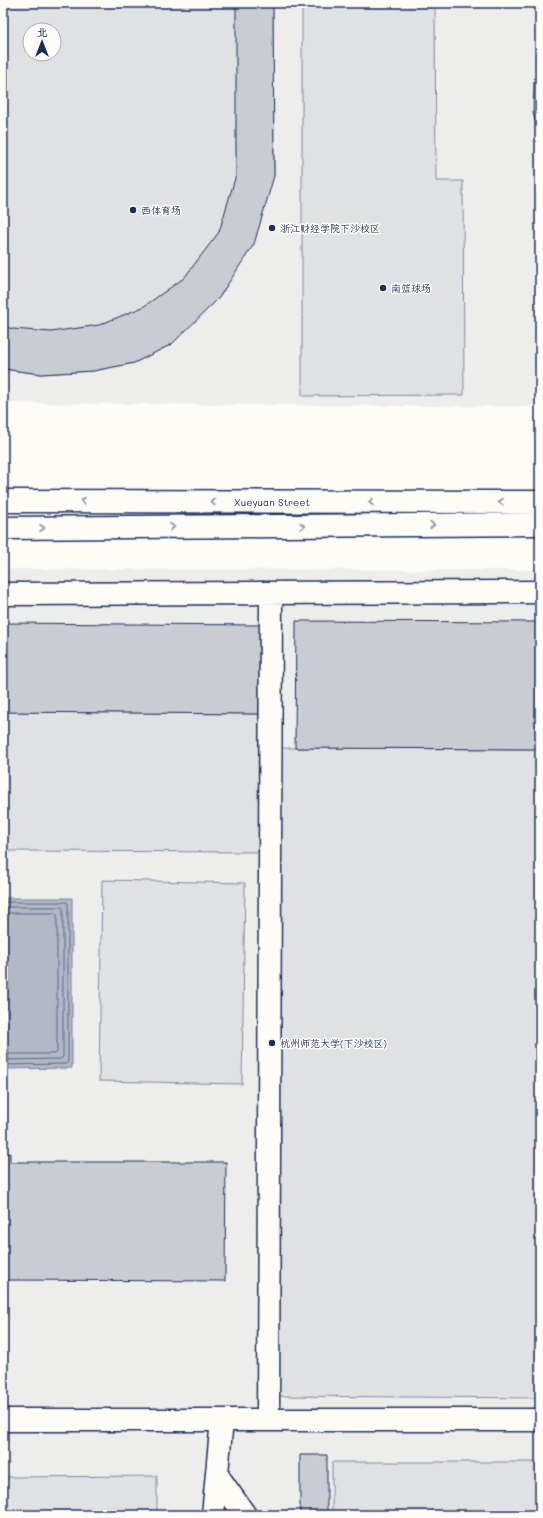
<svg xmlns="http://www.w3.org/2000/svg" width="543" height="1518" font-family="Mali,'LXGW WenKai TC',sans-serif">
<rect width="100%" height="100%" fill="#fdfcf7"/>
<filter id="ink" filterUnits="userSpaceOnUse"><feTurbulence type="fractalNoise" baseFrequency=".025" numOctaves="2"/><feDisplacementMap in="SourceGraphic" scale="8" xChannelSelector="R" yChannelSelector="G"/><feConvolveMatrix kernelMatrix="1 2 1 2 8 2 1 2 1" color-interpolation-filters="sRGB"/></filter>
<g filter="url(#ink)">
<path fill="#edeeec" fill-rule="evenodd" d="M3,3H540V407L3,403ZM30,30H54V54H30Z
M3,569L540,570V1515H3Z"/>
<path fill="#e0e1e3" stroke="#7e88a0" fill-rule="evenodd" d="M3,3H273L274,176L172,344L134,363L93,371L41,374L3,369ZM30,30H54V54H30Z
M302,3H435L436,181H463L464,395L302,396Z
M3,712L260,714L259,852L3,851Z
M278,748L540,749V1398L274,1396Z
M102,880L245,883L242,1084L99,1081Z
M332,1462H540V1515H332Z
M157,1476V1515H3V1477Z"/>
<path fill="#b3b8c5" stroke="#76819c" d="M3,898H72V1068L3,1069Z"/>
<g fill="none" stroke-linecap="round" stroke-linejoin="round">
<path stroke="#586687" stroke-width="1" d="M3,902H66L68,903V1062L66,1064L3,1065
M3,907H61L63,908V1057L61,1059L3,1060
M3,913H55L57,914V1052L55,1054H3"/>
</g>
<path fill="#c9ccd3" stroke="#1b2f5e" d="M236,3H273L274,176L254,244L218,299L172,344L134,363L93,371L41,374L3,369V326L13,329L51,332L99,325L143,307L184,278L219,232L236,175Z
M540,64V137L533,113L534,82Z
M538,260H540V359H537Z
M296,621L540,622V749L295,748Z
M3,623L261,625L260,714L3,712Z
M3,1153H10V1162H226L225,1281L6,1280V1318H3Z
M300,1455H327V1515H300Z"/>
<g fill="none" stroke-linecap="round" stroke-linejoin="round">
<defs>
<path id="minor" d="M3,594L540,592
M3,1420H540
M268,1420L271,593
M217,1475L245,1515
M213,1515L222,1420"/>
<path id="major" d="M3,501L540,502
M3,528L540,524"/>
</defs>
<use href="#minor" stroke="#1b2f5e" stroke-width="25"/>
<use href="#major" stroke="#1b2f5e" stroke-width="25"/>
<use href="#minor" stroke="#fdfcf7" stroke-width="22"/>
<use href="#major" stroke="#fdfcf7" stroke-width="22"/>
</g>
<defs><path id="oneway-chevron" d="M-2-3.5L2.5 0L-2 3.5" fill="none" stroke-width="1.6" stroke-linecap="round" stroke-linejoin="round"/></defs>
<g stroke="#8c96aa">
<use href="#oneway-chevron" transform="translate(83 501) rotate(-180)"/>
<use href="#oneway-chevron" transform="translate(213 502) rotate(-180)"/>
<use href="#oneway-chevron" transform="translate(371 502) rotate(-180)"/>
<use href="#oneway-chevron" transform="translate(501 502) rotate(-180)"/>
<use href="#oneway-chevron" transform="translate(432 525)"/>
<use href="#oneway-chevron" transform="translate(302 526)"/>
<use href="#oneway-chevron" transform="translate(172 527)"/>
<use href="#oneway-chevron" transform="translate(42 528)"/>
</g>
</g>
<g fill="#1b2f5e" stroke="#fdfcf7" stroke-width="1.5">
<circle cx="133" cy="210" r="4"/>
<circle cx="272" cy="228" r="4"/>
<circle cx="383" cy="288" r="4"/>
<circle cx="272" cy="1043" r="4"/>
</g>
<g text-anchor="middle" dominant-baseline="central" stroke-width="3" stroke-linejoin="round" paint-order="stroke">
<g font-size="10" fill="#1b2f5e" stroke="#fdfcf7" text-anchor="start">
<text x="141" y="210">西体育场</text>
<text x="280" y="228">浙江财经学院下沙校区</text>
<text x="391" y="288">南篮球场</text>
<text x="280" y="1043">杭州师范大学(下沙校区)</text>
</g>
<g font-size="10" fill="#1b2f5e" stroke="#fdfcf7">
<text x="272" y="502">Xueyuan Street</text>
</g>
</g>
<rect width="543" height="1518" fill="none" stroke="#fdfcf7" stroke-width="16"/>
<rect x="8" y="8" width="527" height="1502" fill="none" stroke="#1b2f5e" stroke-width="1.5" filter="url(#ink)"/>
<g transform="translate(42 42)"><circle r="19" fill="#fdfcf7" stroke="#a3aaba"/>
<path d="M0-3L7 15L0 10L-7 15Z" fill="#1b2f5e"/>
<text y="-6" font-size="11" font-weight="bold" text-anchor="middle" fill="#1b2f5e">北</text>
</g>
</svg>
